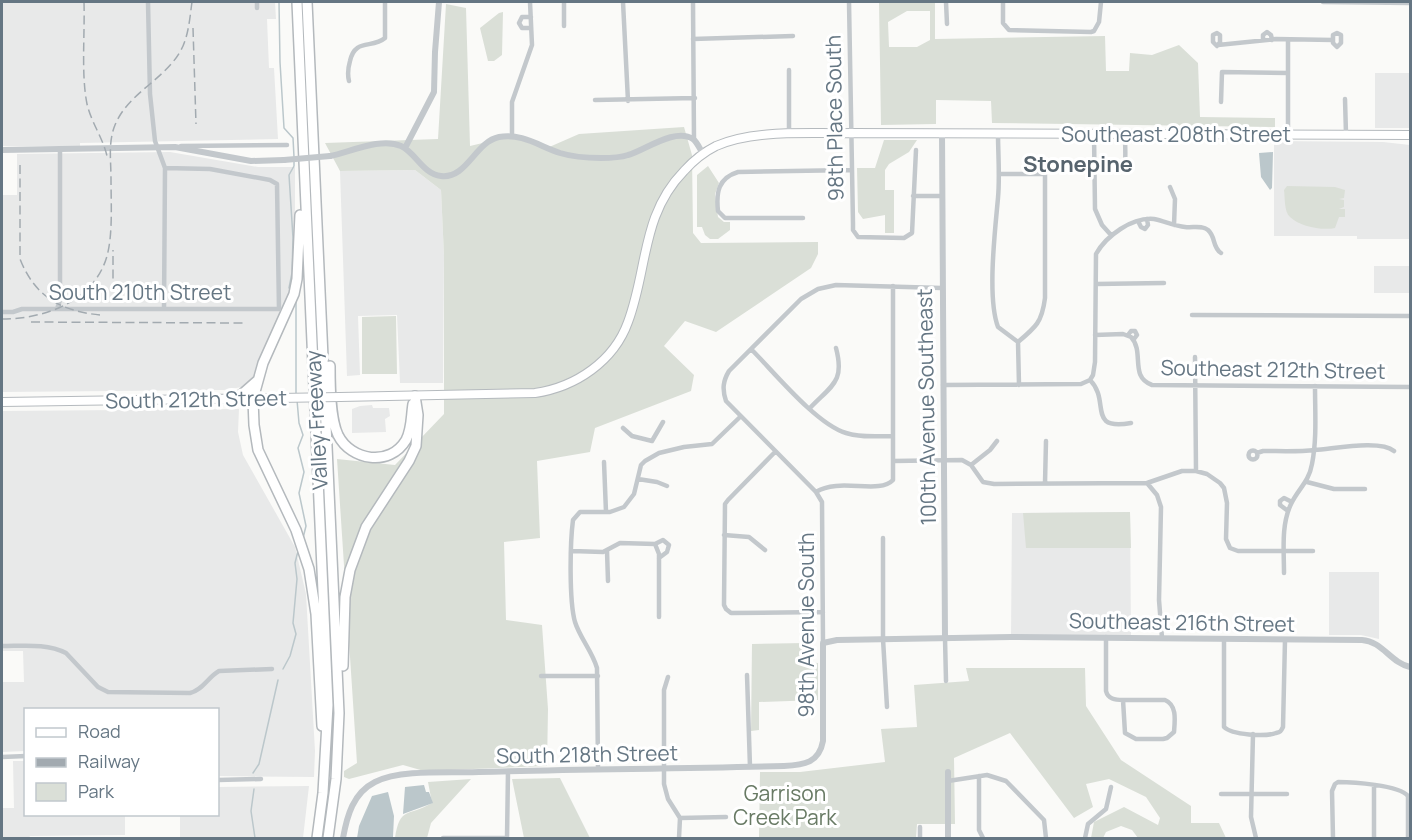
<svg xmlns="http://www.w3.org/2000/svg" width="1412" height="840" font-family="Manrope,sans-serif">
<rect width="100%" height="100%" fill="#fafaf8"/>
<path fill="#e8e9e9" d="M2,2H275L276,19H267L269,68H274L278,139L80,143V146H2Z
M1375,73H1410V128H1375Z
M1274,141L1383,142L1410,145V239H1357V236H1274Z
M170,152L258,167H295V272L288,295L258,363L254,380L248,386L224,390L2,392V195H17V154Z
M415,170L441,190L444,256L443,383H400L397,315L358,316L360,375L347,376L340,171Z
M1374,266H1410V293H1374Z
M372,405L373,408H389L390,416L385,419L386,432L352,433V409L360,406Z
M239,409L238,432L243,455L295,547L306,594L315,751L314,777L218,776V710H26L25,751L2,752V682H24L23,651H2V411Z
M1130,512L1131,637H1011L1012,513Z
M1329,572H1379V639L1361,635H1329Z
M13,761H25L26,814L125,815V835L30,836L29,838H2V808H14Z
M309,786L303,838H180V815L218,814V787Z"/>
<path fill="#dadfd7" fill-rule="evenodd" d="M879,2H935V39L1105,36L1106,71H1129L1130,53L1152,55L1179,45L1198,63L1200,117L1275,118V127L992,123L991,101L936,100V124L881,125ZM907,11H930V40L917,47H889L888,22Z
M446,4L466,8L470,146L512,136L547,148L579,134L684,127L692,155L693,233L701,243L818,242V254L811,268L716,332L685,321L664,346L694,375L691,391L595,428L590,452L537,461L540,538L504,542L506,620L542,625L548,709L547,766L424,771L403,765L349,779L344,777V771L357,763L337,459L395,465L444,414V256L441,190L415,170L340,171L325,143L438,139Z
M503,12L502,55L494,61H488L480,28L499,13Z
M884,140H917L909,152L889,164L885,170V190H894V233H885V215L863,219L858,212L857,168H875Z
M708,166L719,183L715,194L718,217L724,222H730V230L718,239H710L705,235L702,227H697V175Z
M1287,186L1335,187L1345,190L1344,198L1339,199L1344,200V207L1339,209H1345V217H1339L1335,228C1322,231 1299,226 1290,217C1284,212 1285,197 1284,190Z
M396,316L397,374H362V317Z
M1130,512L1131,548H1026L1023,513Z
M805,643V662L818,663V700L759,702V730L751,731L752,644Z
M966,668H1085L1086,706L1121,760L1191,806V823H1219L1226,838H1138L1132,830L1121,826L1106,832L1103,838H1091L1094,822L1124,807L1158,825L1160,818L1146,797L1109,779L1086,784L1093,807L1074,818L1010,733L954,758L955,824H917L916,838H759L760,772H800L885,762L881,729L917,727L914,685L969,681Z
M560,778L590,838H524L512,779Z
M471,779L431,823L427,838H395C400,806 408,817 432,803L428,782Z"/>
<path fill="#bbc7cb" d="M1273,152L1272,188L1270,190L1261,177L1259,153Z
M424,785L426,792H429L433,803L403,814L405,787Z
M388,792L394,816L393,837L392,838H357L359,826L372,796Z"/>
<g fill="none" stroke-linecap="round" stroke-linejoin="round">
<path stroke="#bbc7cb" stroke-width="1.5" d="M279,2L280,62L284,128L293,138L294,157
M289,288L292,273L293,238L289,175L294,166V162
M296,395V301
M297,400L299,423L303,435L298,448L304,472L299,493L306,526L303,538
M283,669L290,656L296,634L293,623L297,579L295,563L298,551
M253,773L259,764L278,680
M254,789L251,811L255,838"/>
<defs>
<path id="primary" d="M340,397L535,393C576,387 614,361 628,322C648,269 641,215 684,171C693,161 704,152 716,146C754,129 809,134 851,133L1410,135
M2,402L278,398"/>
<path id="motorway" d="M297,2L328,705L323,793L317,838
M307,2L339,713L336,779L328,838
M300,215L297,279L294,294L263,363L253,399L254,425L258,450L296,530L309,569L316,614L322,726
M330,366C330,385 330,418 338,435C351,461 390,467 406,440C412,429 411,416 413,404
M227,399L241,395L258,380
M343,666L345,597L350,570L366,527L409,461L416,446L418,415L415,396"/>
</defs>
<use href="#primary" stroke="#b5babe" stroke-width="10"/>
<use href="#motorway" stroke="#b4b9bd" stroke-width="12"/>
<path stroke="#c3c8cc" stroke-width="4.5" d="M148,2L150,94L155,141L165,168L164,309
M257,2V8
M564,2V26
M623,2L628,101
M693,2L694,140
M849,2L853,224V230L858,237L904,238L912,233L916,150
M946,2L947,24
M1003,2V23L1009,30L1091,32L1094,31L1099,22L1101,2
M1323,2L1410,3
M531,17H522L519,23L522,28H531
M1217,33L1220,35V42L1217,46L1213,42V35Z
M1337,33L1341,35V43L1337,47L1333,43V35Z
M693,39L793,36
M1263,40V35L1267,32L1271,35L1272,40
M1288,40V135
M1218,45L1276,39L1333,40
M349,81C347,73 348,68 350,61C355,38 372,49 385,38V2
M1345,99L1346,134
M595,100L695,98
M1221,102L1222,72L1288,73
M998,133C998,154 1000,176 998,198C995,231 987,298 998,327L1018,342L1019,385
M789,134V70
M1094,134L1095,209L1102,225L1111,235
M512,136V102L532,45L530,2
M181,146L287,145
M1094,170C1131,170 1125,169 1125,134
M999,174H1045V298C1042,322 1036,327 1018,342
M1170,187L1175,199L1174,225
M913,196H942
M803,218H725L718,211C716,193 718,178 738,172L852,170
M1138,221L1141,227L1145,229L1148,225L1147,219
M1096,284L1164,283
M57,309L60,300V149
M2,312H13L22,309H279L277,184L270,180L210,169L165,168
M1192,315L1410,316
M1095,335L1123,334L1131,337C1145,352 1129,377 1152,385L1410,387
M1128,335L1131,331H1135L1137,335L1134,339
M751,349C774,372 816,424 846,433C861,438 878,436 893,436
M1195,357L1196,471
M1090,380L1093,375L1095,362L1096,254C1106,236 1132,217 1154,219C1164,221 1175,226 1185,227C1193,228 1202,225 1208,230C1216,237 1212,247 1221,253
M1090,380C1111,401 1086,431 1131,423
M943,385L1081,384L1090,380
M810,408C832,385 845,382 836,348
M623,428L632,436L652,441
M652,441L663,422
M1248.5 455a4.5 4.5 0 1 1 9 0a4.5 4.5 0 1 1-9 0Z
M775,452L728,500L725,504L724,605L726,609L731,613L823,612
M1257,453L1263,451C1280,451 1298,452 1315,450C1333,449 1380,439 1394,451
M893,461L962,460L971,465L983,482L994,484L1147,483L1182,471H1196L1207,474L1220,483L1224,488L1227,503L1226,539L1230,548L1238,551H1313
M604,462L606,512
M971,465L990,450L997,441
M638,479L657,482L667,486
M1307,482L1334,489H1365
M1045,483L1046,441
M1147,483L1157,495L1161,507L1159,600L1162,638
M816,492C839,477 879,495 893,480V286
M1288,511L1280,505V501L1284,498L1292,502
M724,535L749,537L765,550
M883,538V639L887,707
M655,544L663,540L669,545L667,552L659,558
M572,551L603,552L620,543L655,544L659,554V617
M607,551L608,581
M1284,573C1284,550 1281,525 1291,504C1298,489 1309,482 1312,464C1317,439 1315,412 1315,386
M1106,637V691C1108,699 1115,700 1123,700L1125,733L1136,739H1163L1167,738L1174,732C1175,720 1177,705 1165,700H1123
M945,638L946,681
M1224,639V727C1232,735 1265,737 1276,733C1281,732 1281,731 1283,727L1285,640
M823,643L822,502L816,492L726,401C722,389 723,381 729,371L801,299L818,289L836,285L942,288
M2,646C23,646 47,643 66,653L98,687L108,692L190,693C203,690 208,677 219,671L272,669
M747,675L750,767
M541,676H598
M668,677L664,690V784L668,799L680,818L679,838
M1253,734L1251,817L1256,838
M2,757L26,756
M598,769L597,668C592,651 580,638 575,622C569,601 570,543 573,520L580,512H610L624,507L634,494L641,465L645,461L659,453L684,447L712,444L740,417
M979,776V830L983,838
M218,780L261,779
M948,781L987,775L1006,781L1044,820L1046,838
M1221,794H1287
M680,818L726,817
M443,838H507
M507,838L508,771
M920,838V827
M1085,838L1088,824L1106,809L1111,787
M1333,838L1332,791L1335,784L1338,782C1352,782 1399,785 1408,796V838
M1374,838V785"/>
<path stroke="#c3c8cc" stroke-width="6" d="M942,133L945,638
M405,148L434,92L435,52L439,2
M2,150L175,147L251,161L284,160
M330,156C350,152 381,137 401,146C416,153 423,174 441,176C467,179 475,142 499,137C522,133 539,146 560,153C573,157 588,158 601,158C610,158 619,158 628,155C644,151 675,127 693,139C697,142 700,149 703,154
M343,838C347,816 353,793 375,782C400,769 450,773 479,772C580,769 682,769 784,766C804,765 819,763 823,741V643L837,640L1011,637L1362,640C1382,641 1391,663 1410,667
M948,838V772"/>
<use href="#primary" stroke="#fff" stroke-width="8"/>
<use href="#motorway" stroke="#fff" stroke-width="9"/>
<path stroke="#a2aab0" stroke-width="1.5" stroke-dasharray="9 4.5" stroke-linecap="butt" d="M84,2C85,33 81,74 87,104C91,122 103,138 107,156
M193,28L196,124
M20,165V259C35,297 61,311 100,315
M113,292V250
M2,319C44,319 94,302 107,256C113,234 111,202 111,179C111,160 108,142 115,125C129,91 168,79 183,46C189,32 190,16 192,2
M31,322L247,323"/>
<defs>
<path id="primary-bridge" d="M278,398L340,397"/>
</defs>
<use href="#primary-bridge" stroke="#b5babe" stroke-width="10" stroke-linecap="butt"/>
<path stroke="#c3c8cc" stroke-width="6" d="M284,160L330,156"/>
<use href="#primary-bridge" stroke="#fff" stroke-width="8"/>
</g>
<g text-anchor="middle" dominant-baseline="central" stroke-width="6" stroke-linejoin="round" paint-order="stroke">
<g font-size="21" fill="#657683" stroke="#fff">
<text transform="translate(834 118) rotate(-91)">98th Place South</text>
<text x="1176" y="134">Southeast 208th Street</text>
<text x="140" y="292">South 210th Street</text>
<text transform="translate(1273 369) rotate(1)">Southeast 212th Street</text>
<text transform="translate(196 399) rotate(-1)">South 212th Street</text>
<text transform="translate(926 407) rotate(-91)">100th Avenue Southeast</text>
<text transform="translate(316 420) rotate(-93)">Valley Freeway</text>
<text transform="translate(1182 622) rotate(1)">Southeast 216th Street</text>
<text transform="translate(806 625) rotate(-90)">98th Avenue South</text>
<text transform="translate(587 754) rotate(-1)">South 218th Street</text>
</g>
<g font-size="21" fill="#687a64" stroke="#fff">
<text x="785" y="793">Garrison<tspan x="785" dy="24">Creek Park</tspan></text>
</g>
<g font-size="22" font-weight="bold" fill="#57646e" stroke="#fff">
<text x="1078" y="164">Stonepine</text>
</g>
</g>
<rect width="1412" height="840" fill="none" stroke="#657683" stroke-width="6"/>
<rect x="24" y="708" width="195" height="108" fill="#ffffff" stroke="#c1c8cd" stroke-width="1.5"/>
<rect x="36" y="728" width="30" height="9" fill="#ffffff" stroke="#c1c8cd" stroke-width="1.5"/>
<text x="78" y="738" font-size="18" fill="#657683">Road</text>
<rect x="36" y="758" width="30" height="9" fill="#a2aab0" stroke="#c1c8cd" stroke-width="1.5"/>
<text x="78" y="768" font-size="18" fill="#657683">Railway</text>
<rect x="36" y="783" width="30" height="18" fill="#dadfd7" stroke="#c1c8cd" stroke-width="1.5"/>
<text x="78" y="798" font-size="18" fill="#657683">Park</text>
</svg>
